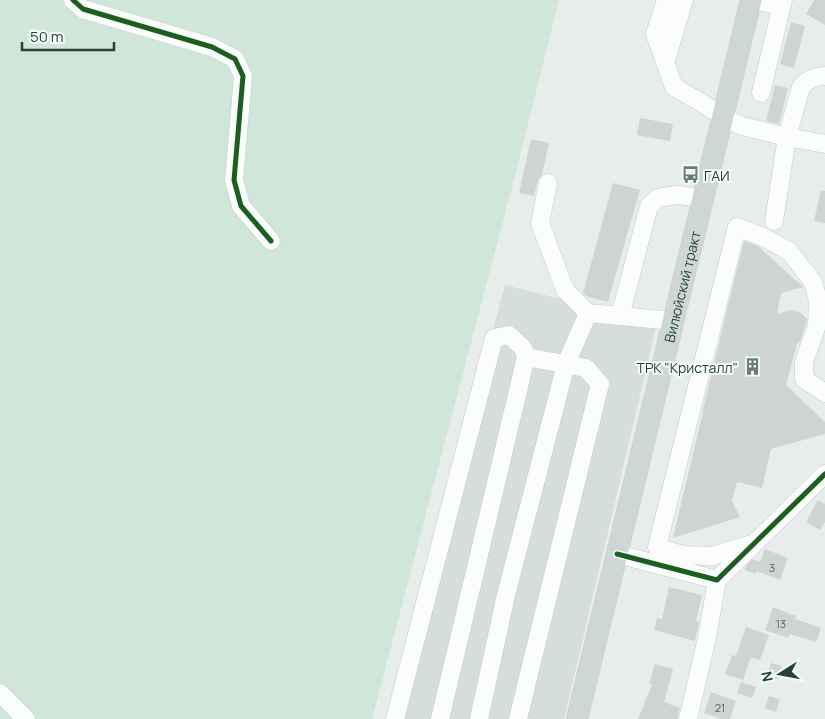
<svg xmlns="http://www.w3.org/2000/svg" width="825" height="719" font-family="Manrope,sans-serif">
<rect width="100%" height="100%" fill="#e7edea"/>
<path fill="#d5deda" d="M505,285L657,323L564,719H389Z"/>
<path fill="#d0e6d8" d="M0,0H559L517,168L372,719H0Z"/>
<path fill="#ced4d2" d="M814,0H825V25L806,14Z
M791,22L805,26L794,68L780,64Z
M775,85L788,88L779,124L766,121Z
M640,118L673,124L670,141L637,135Z
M531,139L549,143L542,174L538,180L534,196L519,193Z
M613,183L640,190L608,302L586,296L583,293Z
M821,190L825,191V223L814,221Z
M744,241L758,246L803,287L781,293L777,314L791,310L796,311L801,313L807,319L806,323L800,342L797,344L786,385L825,422V434L771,449L762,488L737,482L732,501L740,517L673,538L703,412V409Z
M818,500L825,504V522L820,530L806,522Z
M765,549L788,558L780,580L757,571L756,574L745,570L746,566L753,559L760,562Z
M669,587L702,595L696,621L699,622L695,641L654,630L657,618L662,619Z
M773,607L796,616L795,619L821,628L816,642L790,634L788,638L765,630Z
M746,627L769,635L760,660L751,657L743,680L725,674L732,655L736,656Z
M771,663L782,666L778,679L767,675Z
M655,664L673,669L664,702L680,708L677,719H638L652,685L649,684Z
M741,682L756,687L752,698L737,693Z
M711,692L736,701L730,719H722L704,713Z
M769,696L780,699L776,712L765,708Z"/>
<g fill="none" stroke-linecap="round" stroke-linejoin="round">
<defs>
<path id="minor" d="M73,0L83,9L212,47L235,59L243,76L234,180L241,206L271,241
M666,0L655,34L674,87L702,103L723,117L742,126L787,137L825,144
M754,0L781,6
M665,63L684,0
M761,93L783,0
M548,183L540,223L565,290L588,313
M774,221L787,137L801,87C808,79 815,76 825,76
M620,316L649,206L658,198L677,195L704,198
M753,544L712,556L683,555L657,547L737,227L763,237L789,251L813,282L818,300L817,325L804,362V379L825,393
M617,554L717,580L825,474
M0,693L26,719
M395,719L494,338L509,335L523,348L526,357L586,368L600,384L518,719
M440,719L526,357
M479,719L506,595L566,364L588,313L674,321
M688,719L707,638L717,580"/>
<g id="major">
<path id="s1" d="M577,719L751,0"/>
</g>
</defs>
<use href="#minor" stroke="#c4cac8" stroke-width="19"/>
<use href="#major" stroke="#c2ccca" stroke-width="22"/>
<use href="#minor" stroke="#fbfcfc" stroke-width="18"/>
<use href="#major" stroke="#ced7d5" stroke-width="21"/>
<defs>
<path id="cycleway" d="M73,0L83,9L212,47L235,59L243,76L234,180L241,206L271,241
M617,554L717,580L825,474"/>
</defs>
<use href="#cycleway" stroke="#f6fbf9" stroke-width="8"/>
<use href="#cycleway" stroke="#1b5e20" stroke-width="5"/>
</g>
<defs>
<symbol id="bus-bare" viewBox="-9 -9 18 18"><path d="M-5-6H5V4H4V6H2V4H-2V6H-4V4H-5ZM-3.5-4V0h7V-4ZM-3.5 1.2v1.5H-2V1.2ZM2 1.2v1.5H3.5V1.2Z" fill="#677e7a" stroke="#f6fbf9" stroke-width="2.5" paint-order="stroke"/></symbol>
<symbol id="building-bare" viewBox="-9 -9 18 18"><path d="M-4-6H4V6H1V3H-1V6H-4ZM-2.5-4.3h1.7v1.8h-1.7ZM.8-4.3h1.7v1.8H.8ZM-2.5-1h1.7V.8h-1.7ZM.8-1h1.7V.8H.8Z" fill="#677e7a" stroke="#f6fbf9" stroke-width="2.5" paint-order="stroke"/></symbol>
</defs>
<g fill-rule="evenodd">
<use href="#bus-bare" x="678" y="162" width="25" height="25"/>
<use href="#building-bare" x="740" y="354" width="25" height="25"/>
</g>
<g text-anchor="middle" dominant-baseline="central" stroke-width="4" stroke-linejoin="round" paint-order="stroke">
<g font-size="11" fill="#4e6763">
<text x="772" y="567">3</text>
<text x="781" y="623">13</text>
<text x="720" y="707">21</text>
</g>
<g font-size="14" fill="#22423d" stroke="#f6fbf9" text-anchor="start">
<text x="704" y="175">ГАИ</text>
<text x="738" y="367" text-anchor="end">ТРК "Кристалл"</text>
</g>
<g font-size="14" fill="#22423d" stroke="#f6fbf9">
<text stroke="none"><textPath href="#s1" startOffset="445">Вилюйский тракт</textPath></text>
</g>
</g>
<g transform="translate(780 674) rotate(259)" stroke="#f6fbf9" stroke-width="4" paint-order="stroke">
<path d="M0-4L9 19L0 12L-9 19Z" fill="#22423d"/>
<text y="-8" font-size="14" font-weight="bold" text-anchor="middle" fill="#22423d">N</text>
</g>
<path d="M22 42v8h92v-8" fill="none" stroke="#22423d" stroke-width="2.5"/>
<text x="30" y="42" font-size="15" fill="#22423d" stroke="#f6fbf9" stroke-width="4" paint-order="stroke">50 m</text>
</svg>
